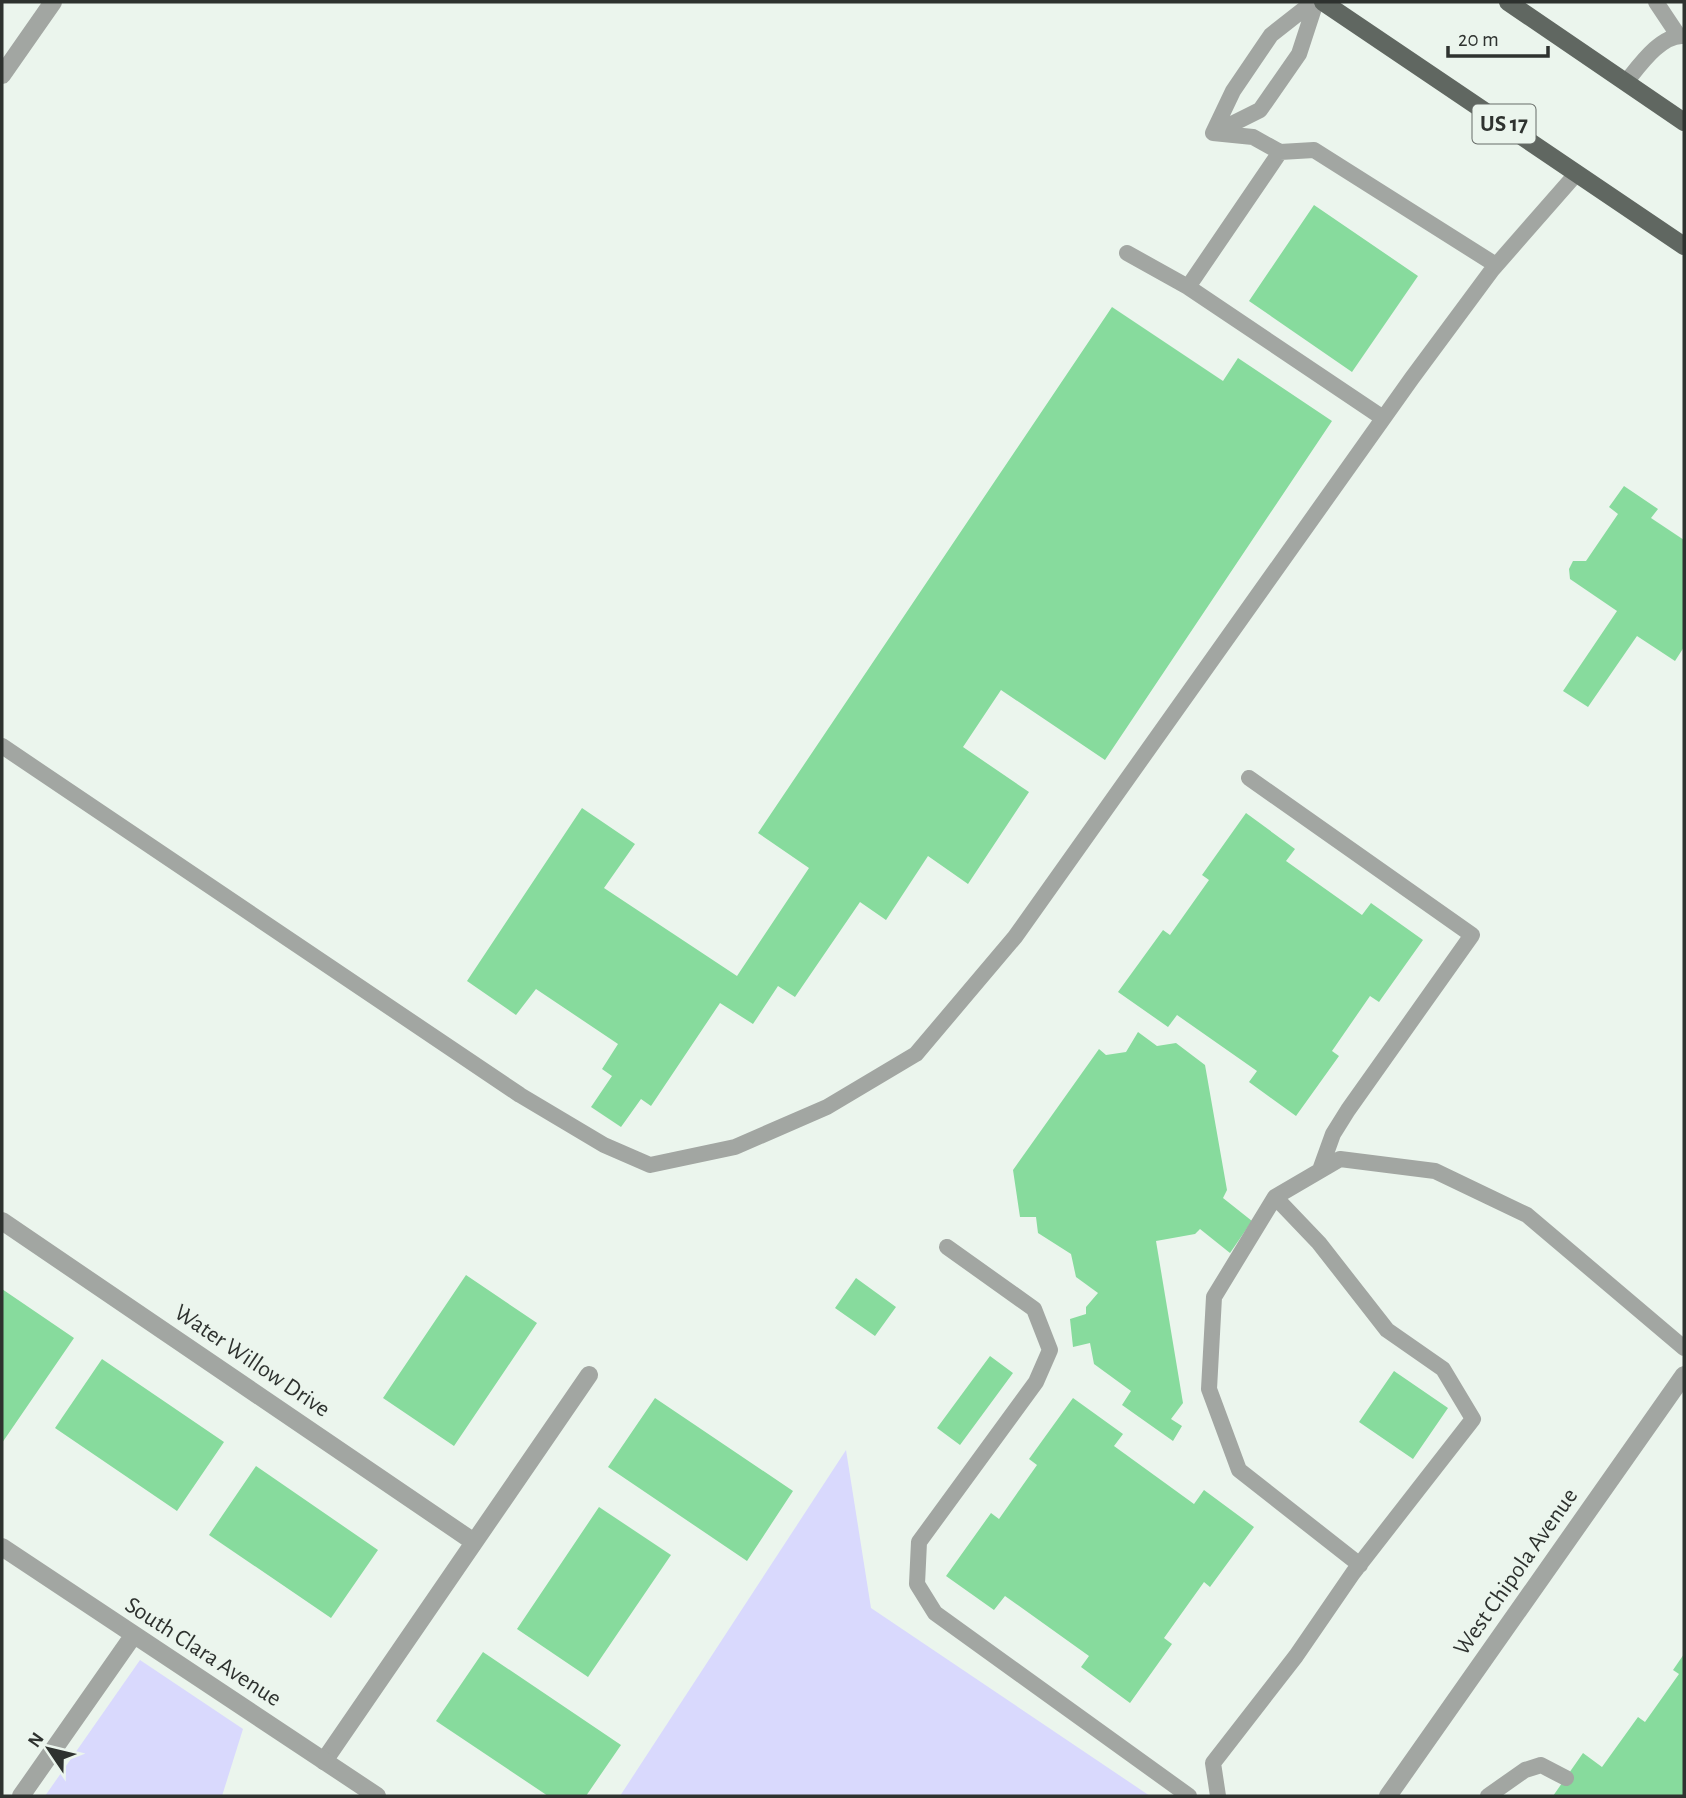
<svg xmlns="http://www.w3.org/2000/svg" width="1686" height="1798" font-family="'Alegreya Sans',sans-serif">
<rect width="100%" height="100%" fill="#ebf5ed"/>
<path fill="#d9d9fd" d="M846,1450L871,1608L1150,1796H620Z
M140,1660L243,1729L222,1796H45Z"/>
<path fill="#87db9d" d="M1314,205L1418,276L1352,372L1249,301Z
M1112,307L1223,381L1238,358L1332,421L1105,760L1001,690L963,747L1029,792L968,884L928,856L886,920L860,902L795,997L778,986L753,1024L720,1003L651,1106L641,1099L621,1127L591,1107L612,1076L602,1069L618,1044L536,989L516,1015L467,981L582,808L635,844L604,888L737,976L809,868L758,833Z
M1624,486L1658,509L1651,518L1684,540V647L1675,661L1637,636L1588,707L1563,691L1617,611L1570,579L1569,569L1573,561H1586L1618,514L1609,507Z
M1246,813L1295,849L1286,861L1362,915L1371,903L1423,940L1379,1002L1370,996L1332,1051L1339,1056L1296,1116L1249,1082L1257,1071L1177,1015L1168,1027L1118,992L1163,930L1170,935L1209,880L1202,875Z
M1138,1032L1157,1046L1176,1043L1205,1065L1227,1190L1223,1198L1252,1221L1230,1253L1200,1229L1195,1234L1156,1241L1183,1403L1171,1419L1182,1426L1173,1441L1122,1405L1131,1391L1094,1364L1090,1343L1073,1347L1070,1319L1086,1314V1307L1098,1293L1076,1277L1071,1254L1038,1233L1036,1217H1020L1013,1170L1099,1049L1106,1055L1126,1052Z
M466,1275L537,1323L454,1446L383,1398Z
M856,1278L896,1307L875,1336L835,1308Z
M2,1289L74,1338L2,1443Z
M990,1356L1013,1373L960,1445L937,1428Z
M102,1359L224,1442L177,1511L55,1428Z
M1394,1371L1448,1408L1413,1459L1359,1422Z
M655,1398L793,1491L747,1561L608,1467Z
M1073,1398L1123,1434L1114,1446L1194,1504L1204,1490L1254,1527L1210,1587L1204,1582L1164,1638L1172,1644L1130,1703L1081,1667L1089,1656L1005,1596L994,1610L946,1576L991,1513L999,1519L1037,1465L1029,1459Z
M256,1466L378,1550L331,1618L209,1535Z
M599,1507L671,1555L588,1677L517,1629Z
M483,1652L621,1745L586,1796H548L436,1721Z
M1684,1654V1796H1553L1583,1753L1602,1767L1638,1717L1645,1722L1679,1674L1673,1670Z"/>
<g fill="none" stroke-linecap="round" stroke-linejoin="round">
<path stroke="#a2a6a2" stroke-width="16" d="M1656,2L1678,35
M1626,82C1639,66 1661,34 1684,36
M1216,132L1260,110L1299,54L1316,2
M1213,133L1253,137L1280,152L1314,150L1496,265
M1213,133L1233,91L1271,35L1313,2
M1280,152L1188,287L1383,418
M1127,253L1188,287
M2,746L520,1095L604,1145L650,1165L735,1147L827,1107L916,1054L1015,937L1412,378L1492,270L1577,173
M1249,778L1472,935L1348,1110L1333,1134L1320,1170
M1275,1197L1214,1297L1209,1389L1239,1470L1360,1565
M947,1247L1034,1309L1050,1350L1036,1382L919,1542L917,1584L935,1613L1189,1796
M1218,1796L1213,1763L1296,1656L1353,1573L1473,1419L1443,1369L1387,1330L1319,1243L1275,1197L1340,1159L1435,1171L1527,1215L1684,1348
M1488,1796L1525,1770L1541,1765L1566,1778"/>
<path stroke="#a2a6a2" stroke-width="18" d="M2,1221L474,1542
M324,1761L589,1375
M1388,1796L1684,1375"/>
<path stroke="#a2a6a2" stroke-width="18" d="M2,75L53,2
M2,1547L377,1796
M21,1796L133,1636"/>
<path stroke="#606761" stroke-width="18" d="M1323,2L1684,246
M1508,2L1684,122"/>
</g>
<g text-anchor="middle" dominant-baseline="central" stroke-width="5" stroke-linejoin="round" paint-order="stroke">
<rect fill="#ebf5ed" stroke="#676c68" stroke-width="2" x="1472.5" y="104.5" width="63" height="39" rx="5"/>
<g font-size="23" font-weight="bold" fill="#2e322f">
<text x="1504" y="124">US 17</text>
</g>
<g font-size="24" fill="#2e322f" stroke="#ebf5ed">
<text transform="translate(252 1361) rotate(34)">Water Willow Drive</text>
<text transform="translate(1516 1572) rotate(-55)">West Chipola Avenue</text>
<text transform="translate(203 1652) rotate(33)">South Clara Avenue</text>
</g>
</g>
<rect width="1686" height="1798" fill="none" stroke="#2e322f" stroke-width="7"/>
<g transform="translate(49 1749) rotate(305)" stroke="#ebf5ed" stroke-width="5" paint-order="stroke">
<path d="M0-5L12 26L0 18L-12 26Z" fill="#2e322f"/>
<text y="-10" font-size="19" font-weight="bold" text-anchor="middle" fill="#2e322f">N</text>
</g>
<path d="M1448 46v10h100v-10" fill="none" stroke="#2e322f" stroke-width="3.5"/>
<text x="1458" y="46" font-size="21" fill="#2e322f" stroke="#ebf5ed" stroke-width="5" paint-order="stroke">20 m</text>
</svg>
